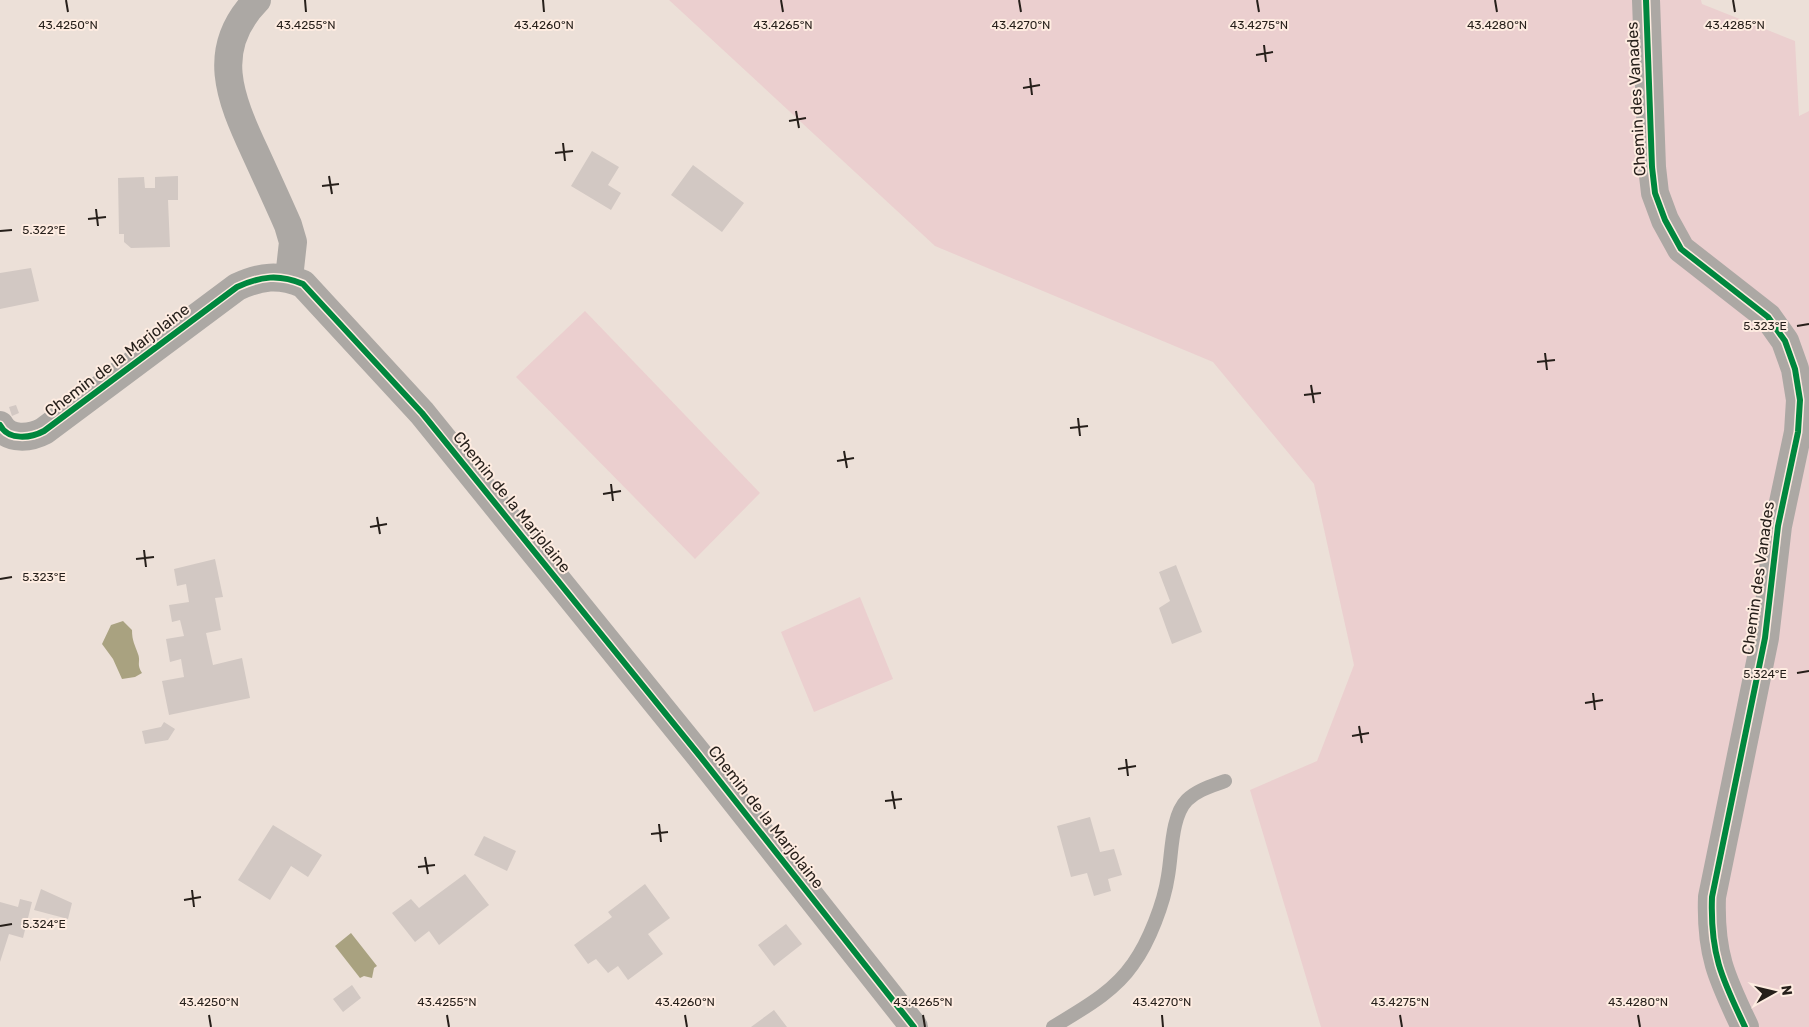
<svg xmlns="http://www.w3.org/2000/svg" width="1809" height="1027" font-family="Rubik,sans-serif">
<rect width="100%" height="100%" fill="#ece0d8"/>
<path fill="#ebcfcf" d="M669,0H1701L1702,4L1795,41L1799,116L1809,111V1027H1321L1250,790L1317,761L1354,665L1314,484L1213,362L935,246Z
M585,311L760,493L695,559L516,377Z
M860,597L893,679L814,712L781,632Z"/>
<path fill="#a9a280" d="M123,621L132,630C132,641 135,645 138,654C141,662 136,664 142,673L135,677L122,679L113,659L102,644L111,625Z
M351,933L377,966L374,968L372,978L364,976L360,978L335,946Z"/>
<path fill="#d2c8c3" d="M592,151L619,167L608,185L621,193L611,210L571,186Z
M693,165L744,203L722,232L671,195Z
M178,176V200H168L170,247L131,248L124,242V234H119L118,178L144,177L145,188H155V177Z
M31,268L39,301L0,309V273Z
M16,405L19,413L12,416L9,407Z
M215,559L223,597L215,598L221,630L206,633L213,665L242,658L250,698L169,715L162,681L184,677L181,659L170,662L166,639L184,636L180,620L172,622L169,605L189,602L186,584L177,586L174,569Z
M1176,565L1202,632L1172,644L1159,608L1170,601L1159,572Z
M164,722L175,729L168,740L145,744L142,731L161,727Z
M1090,817L1100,852L1114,849L1122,875L1108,879L1111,891L1094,896L1087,873L1071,877L1057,826Z
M273,825L322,855L308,877L291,866L270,900L238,880Z
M484,836L516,851L507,871L474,855Z
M465,874L489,905L439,945L429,931L415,942L392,913L411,899L419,908Z
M645,884L670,918L648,934L663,954L628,980L618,966L608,973L596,959L588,964L574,945L612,917L608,912Z
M41,889L72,903L68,919L34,910Z
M20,899L32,902L23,938L9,934L0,962V902L18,907Z
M786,924L802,944L774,966L758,945Z
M352,985L361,998L343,1012L333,999Z
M774,1010L787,1027H751Z"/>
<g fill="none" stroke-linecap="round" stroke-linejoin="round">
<path stroke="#aca8a4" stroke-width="14" d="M1053,1027C1082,1009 1113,993 1133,964C1149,942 1164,903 1168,876C1172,854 1171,816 1187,800C1197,790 1212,786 1225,781"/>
<path stroke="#aca8a4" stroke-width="28" d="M257,0C209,49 230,98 255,152C266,176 277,200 288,225L293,242L289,278
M1646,0L1652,167L1655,193L1665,220L1681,249L1768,317L1785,341L1795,369L1800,400L1798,432L1778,526L1765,638L1712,897C1710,953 1721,977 1745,1027
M0,425C8,441 31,438 44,431L237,287C261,276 279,274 303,284L422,413L699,755L914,1027"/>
<defs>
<path id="cycleway" d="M1646,0L1652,167L1655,193L1665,220L1681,249L1768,317L1785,341L1795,369L1800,400L1798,432L1778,526L1765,638L1712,897C1710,953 1721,977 1745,1027
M0,425C8,441 31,438 44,431L237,287C261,276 279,274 303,284L422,413L699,755L914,1027"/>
</defs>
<use href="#cycleway" stroke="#feece1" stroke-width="9"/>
<use href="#cycleway" stroke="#00873e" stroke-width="6"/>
</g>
<path fill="none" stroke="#261f1a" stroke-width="2" d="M66,0L68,12M305,0L306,12M543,0L544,12M781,0L783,12M1019,0L1021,12M1257,0L1259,12M1495,0L1497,12M1733,0L1735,12M1264,45L1266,62M1256,55L1273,52M1030,78L1032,95M1023,88L1040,85M796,111L799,128M789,121L806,118M563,143L565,161M555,153L573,151M329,176L332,194M322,186L339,184M96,209L98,226M88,219L106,217M0,231L12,230M1797,326L1809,324M1545,353L1547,370M1537,362L1555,360M1311,385L1314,403M1304,395L1321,393M1078,418L1080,436M1070,428L1088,426M844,451L847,468M837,461L854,458M611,484L613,501M603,494L621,491M377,517L380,534M370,527L387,524M144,550L146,567M136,559L154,557M0,579L12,577M1797,673L1809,671M1593,693L1595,710M1585,703L1603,700M1359,726L1362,743M1352,736L1369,733M1126,759L1128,776M1118,769L1136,766M892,791L895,809M885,801L902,799M659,824L661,842M651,834L668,832M425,857L428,874M418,867L435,865M192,890L194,907M184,900L201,897M0,926L12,924M209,1015L211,1027M447,1015L449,1027M685,1015L687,1027M923,1015L925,1027M1162,1015L1163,1027M1400,1015L1402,1027M1638,1015L1640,1027"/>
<g text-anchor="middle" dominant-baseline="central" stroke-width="4" stroke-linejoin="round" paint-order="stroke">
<g font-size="16" fill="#261f1a" stroke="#feece1">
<text transform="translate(1636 99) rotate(-93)">Chemin des Vanades</text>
<text transform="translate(117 360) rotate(-37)">Chemin de la Marjolaine</text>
<text transform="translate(512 502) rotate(51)">Chemin de la Marjolaine</text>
<text transform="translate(1758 578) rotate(-82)">Chemin des Vanades</text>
<text transform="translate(766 817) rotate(52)">Chemin de la Marjolaine</text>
</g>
</g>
<g font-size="12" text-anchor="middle" fill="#261f1a" stroke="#feece1" stroke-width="4" stroke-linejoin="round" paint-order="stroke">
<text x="68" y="29">43.4250°N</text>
<text x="306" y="29">43.4255°N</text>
<text x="544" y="29">43.4260°N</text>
<text x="783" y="29">43.4265°N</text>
<text x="1021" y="29">43.4270°N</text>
<text x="1259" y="29">43.4275°N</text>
<text x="1497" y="29">43.4280°N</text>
<text x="1735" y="29">43.4285°N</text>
<text x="44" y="234">5.322°E</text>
<text x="1765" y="330">5.323°E</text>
<text x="44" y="581">5.323°E</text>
<text x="1765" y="678">5.324°E</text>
<text x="44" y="928">5.324°E</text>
<text x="209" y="1006">43.4250°N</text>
<text x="447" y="1006">43.4255°N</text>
<text x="685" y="1006">43.4260°N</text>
<text x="923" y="1006">43.4265°N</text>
<text x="1162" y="1006">43.4270°N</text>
<text x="1400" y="1006">43.4275°N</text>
<text x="1638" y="1006">43.4280°N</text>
</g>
<g transform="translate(1774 992) rotate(82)" stroke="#feece1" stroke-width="4" paint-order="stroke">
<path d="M0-4L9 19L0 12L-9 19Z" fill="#261f1a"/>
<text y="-8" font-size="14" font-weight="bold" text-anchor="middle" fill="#261f1a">N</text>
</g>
</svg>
